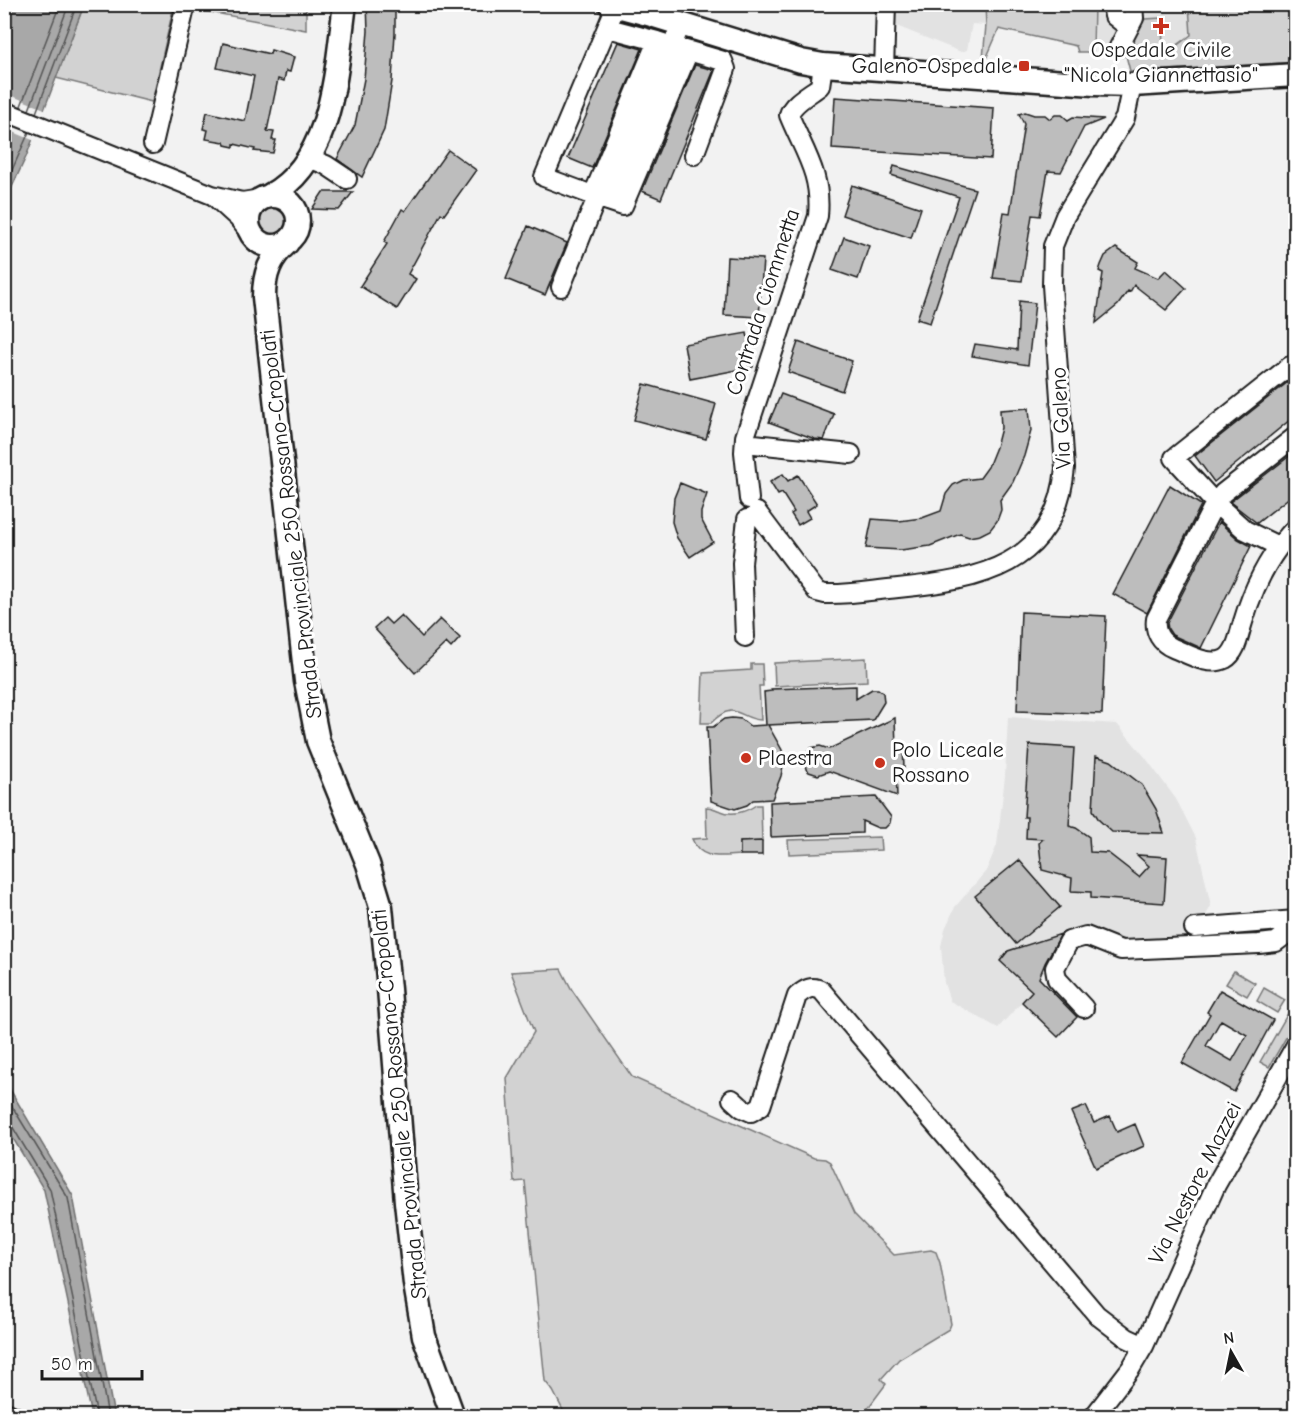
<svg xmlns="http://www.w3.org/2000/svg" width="1300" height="1421" font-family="'Comic Neue',sans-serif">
<rect width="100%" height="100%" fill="#f2f2f2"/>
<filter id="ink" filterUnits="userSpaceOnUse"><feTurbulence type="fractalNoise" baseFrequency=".0167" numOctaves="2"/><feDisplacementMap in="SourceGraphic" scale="12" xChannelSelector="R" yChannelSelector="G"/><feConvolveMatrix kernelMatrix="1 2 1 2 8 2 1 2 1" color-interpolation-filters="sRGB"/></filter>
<g filter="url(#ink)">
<path fill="#e2e2e2" d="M894,5H985L986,25L972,24L967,50L961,52L894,25Z
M1094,5H1277L1168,58L1095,43Z
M1008,717L1117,724L1145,757L1176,799L1196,838L1211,906L1205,917L1194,918L1196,942L1124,944L1088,930L1070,931L1009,951L1001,962L1032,991L998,1028L950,1001L944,983L941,946L945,929L955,907L986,871L997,845L1005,776Z"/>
<path fill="#d2d2d2" stroke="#777" stroke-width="1.5" d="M84,5H174L152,102L56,78Z
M205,5H306V30L204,11Z
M985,5H1094L1093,52H1078L1076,46L999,29L986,59H983L986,25Z
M1189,5H1295V62L1193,69L1130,71L1124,48L1130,35L1145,19L1162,18L1163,51L1168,52L1191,35Z
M256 221a17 17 0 1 1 34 0a17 17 0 1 1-34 0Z
M866,658L867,681L775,686L774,663Z
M751,664H762L763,686H759L761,720C740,720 735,698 711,723H701L703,673L751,670Z
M756,805H761L762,841L740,842V855C721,856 701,861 692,839L707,838L706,807C713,807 714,809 721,811C732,816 746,812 756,805Z
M880,837L881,850L789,854L788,840Z
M561,969L572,990L632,1077L814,1158L825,1159L830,1162L854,1214L894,1255L931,1250L936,1252L940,1263L951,1324L949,1329L899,1359L881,1379L886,1384L862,1416H566L553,1391L545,1381L525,1181L514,1182L507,1078L534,1032L511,972Z
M1234,971L1255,983L1247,996L1226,984Z
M1264,988L1285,1000L1277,1013L1257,1001Z
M1295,1001V1022L1269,1067L1260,1062Z"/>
<path fill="#a8a8a8" stroke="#707070" stroke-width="1.5" d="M5,5H84L26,157L5,202Z
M5,1081L73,1196L114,1416H92L44,1190L5,1125Z"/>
<path fill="#f2f2f2" d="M5,93L47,110L35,141L4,128Z"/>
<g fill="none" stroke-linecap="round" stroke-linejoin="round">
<path stroke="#545454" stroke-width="1.5" d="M21,106L60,4
M29,110L69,4
M36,113L77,4
M4,188L29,132
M4,1093L68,1198L108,1416
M4,1123L12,1126L50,1189L97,1416"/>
</g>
<path fill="#bdbdbd" stroke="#1c1c1c" stroke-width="1.5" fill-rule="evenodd" d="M367,4H395V33L392,81L384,130L362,177L337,159L355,125L364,79L368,31Z
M618,42L642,49L592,168L568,158Z
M223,43L270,54L271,50L294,57L290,72L286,71L284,81L278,79L267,131L274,132L272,140H276L273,153L254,151L255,149L234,144V147L225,145L224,142L206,139L208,130L203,129L207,112L245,121L254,76L217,68Z
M695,65L714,70L661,199L642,191Z
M835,97L994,108L991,159L832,149Z
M1025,112L1034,115H1045L1050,119L1055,115H1062L1068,120L1073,117L1104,119L1084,127L1061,172L1048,171L1040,216L1032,215L1022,281L993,278L1004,212L1010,213L1024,124L1019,114Z
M448,150L476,170L444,215L441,213L408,274L416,279L397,309L360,286L387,244L384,242L402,209L405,211Z
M894,166L975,189L930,323L917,319L959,197L891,175Z
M852,185L921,208L911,238L842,215Z
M323,192H353L339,210L312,209Z
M528,226L567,243L545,295L506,279Z
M844,237L869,246L858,279L832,270Z
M1116,248L1138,262L1135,268L1158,278L1166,270L1186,288L1166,310L1134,285L1130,292L1128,291L1118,305L1096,323L1103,273L1099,271L1101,265L1105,256Z
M727,257L763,259L759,317L724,315Z
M1019,301L1035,303L1028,365L972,356L975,344L1017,350Z
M747,333L753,367L690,379L684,344Z
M798,342L852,361L842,391L788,372Z
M1288,382L1296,385V415L1214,482L1195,456Z
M644,384L716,404L706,439L634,420Z
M781,394L834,414L824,440L815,439L769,422Z
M1029,408L1031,431L1024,456L1013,482L1000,500L1001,510L997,521L990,530L980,535L969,537L960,534L930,546L901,550L866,548L872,519L899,521L922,518L941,511L946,494L953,485L963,480L980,478L988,467L996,447L1001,428L1000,410Z
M1296,451V492L1257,523L1230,502Z
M783,474L788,481L798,475L817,504L806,511L810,518L798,525L791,514L794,512L782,493L778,495L770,482Z
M680,483L707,494L701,512V519L713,542L690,557L677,538L672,522L674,498Z
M1170,485L1201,505L1147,613L1113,594Z
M1219,522L1238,539L1251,546L1201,648L1172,635L1168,629L1167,623Z
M1021,612L1106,616L1102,714L1017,711Z
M401,615L422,637L440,619L460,638L451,648L446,643L415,673L374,628L385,618L391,624Z
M856,686V699L872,689H878L883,693L884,702L873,720L768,725L782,750L783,766L781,776L772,799L753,800L747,805L735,809L711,801L707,727H713L724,719L732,718L741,719L750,726L766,725L764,692L772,691L771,689Z
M895,718L896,747H903L904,768H896L897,796L829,771L818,775L809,772L806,769L804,760L805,755L811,748L820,746L829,749Z
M1029,745L1074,748L1069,826L1076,828L1089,837L1090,852L1108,853L1139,877L1149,866L1137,855L1167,857L1164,903L1091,898V892L1071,891L1072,878L1042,870L1039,843L1043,839L1026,838L1027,817H1024Z
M1096,756L1111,761L1142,785L1156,809L1164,833L1112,832L1099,820L1093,810Z
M876,797L891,817L890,823L885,828H878L862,821V833L771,837L770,802Z
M762,841V855H740V842Z
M1019,860L1060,907L1016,944L975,896Z
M1061,934L1045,963L1039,978L1077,1017L1058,1037L1022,1002L1032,991L1000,961L1008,951Z
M1220,990L1273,1020L1234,1092L1182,1063L1210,1014L1207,1012ZM1221,1020L1247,1035L1232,1061L1206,1046Z
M1086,1106L1094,1123L1110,1116L1117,1132L1135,1124L1144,1146L1096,1168L1071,1112Z"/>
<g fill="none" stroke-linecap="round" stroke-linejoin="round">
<defs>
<path id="minor" d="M1112,4L1114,16L1129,28
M616,6L544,177L608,201L681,24
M608,28L657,41
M1119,47L1134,18L1133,4
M689,51L723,61L726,69L694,155
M884,70L886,4
M4,111L212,195L242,202L261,199
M153,144L186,4
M309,158L326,165L347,179
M593,195L657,41L689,51L623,206L608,201
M216,198L238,218L251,234
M561,287L597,197
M1296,436L1223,493L1215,503L1156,619C1154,632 1161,643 1173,648C1188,654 1209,667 1225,659C1237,652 1239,634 1243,622C1253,588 1270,553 1296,527
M745,443L851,454
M749,499L744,452L745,437L818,216C822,174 804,152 789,115C792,103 810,94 820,86L823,65
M757,512L817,592L825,594C849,595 874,590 898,588C979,580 1056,566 1065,468L1052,285L1053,246L1065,216L1125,118L1132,85
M1278,546L1245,530L1215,503L1174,458L1290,366L1296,374
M745,637L742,563L747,519
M1194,928L1296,920
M1084,1008L1057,979L1055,968L1069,941L1086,936L1121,950L1259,944L1276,942L1296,927
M732,1099L742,1108L751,1112L761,1106L797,996C805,989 812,985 822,991L1097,1315L1127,1338L1144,1346
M4,1411L14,1416
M1094,1416L1131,1368L1144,1346L1216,1185L1296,1045"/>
<path id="major" d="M610,4L648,14L801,61L823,65L1094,84L1132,85L1296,75
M248 221a25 25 0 1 1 50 0a25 25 0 1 1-50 0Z
M269,196C334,161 336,69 345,4
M287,243C270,258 264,274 264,297L306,681L318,741L368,864L381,907L389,989L406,1202L415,1284L424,1336L453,1416"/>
</defs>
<use href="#minor" stroke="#1c1c1c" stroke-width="22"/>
<use href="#major" stroke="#1c1c1c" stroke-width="27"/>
<use href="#minor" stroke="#fff" stroke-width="18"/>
<use href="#major" stroke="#fff" stroke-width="22"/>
</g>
</g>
<g fill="#c8321e" stroke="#fff" stroke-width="2">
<path d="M1158 17h6v6h6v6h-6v6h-6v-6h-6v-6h6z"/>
<rect x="1018" y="60" width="12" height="12" rx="3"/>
<circle cx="746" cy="758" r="6"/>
<circle cx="880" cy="763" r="6"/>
</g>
<g text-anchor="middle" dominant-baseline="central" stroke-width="6" stroke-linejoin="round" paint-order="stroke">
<g font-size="22" fill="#1c1c1c" stroke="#fff" text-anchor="start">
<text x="1161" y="50" text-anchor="middle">Ospedale Civile<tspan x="1161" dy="25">"Nicola Giannettasio"</tspan></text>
<text x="1012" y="66" text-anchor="end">Galeno-Ospedale</text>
<text x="892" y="750">Polo Liceale<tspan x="892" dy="25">Rossano</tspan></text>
<text x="758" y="758">Plaestra</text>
</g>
<g font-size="22" fill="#1c1c1c" stroke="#fff">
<text transform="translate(763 302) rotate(-72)">Contrada Ciommetta</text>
<text transform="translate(1061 418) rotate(-93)">Via Galeno</text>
<text transform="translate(291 524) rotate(-97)">Strada Provinciale 250 Rossano-Cropolati</text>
<text transform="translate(399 1104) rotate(-96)">Strada Provinciale 250 Rossano-Cropolati</text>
<text transform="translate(1195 1183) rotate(-63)">Via Nestore Mazzei</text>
</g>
</g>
<rect width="1300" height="1421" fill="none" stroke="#fff" stroke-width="24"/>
<rect x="12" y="12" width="1276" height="1397" fill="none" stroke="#1c1c1c" stroke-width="2" filter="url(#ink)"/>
<g transform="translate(1231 1352) rotate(351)" stroke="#ffffff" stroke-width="4.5" paint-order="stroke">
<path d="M0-4.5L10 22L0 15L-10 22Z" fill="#1c1c1c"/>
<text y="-9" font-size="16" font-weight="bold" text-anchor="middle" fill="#1c1c1c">N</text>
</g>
<path d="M42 1370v9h100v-9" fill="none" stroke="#1c1c1c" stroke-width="3"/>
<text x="51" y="1370" font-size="18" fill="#1c1c1c" stroke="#ffffff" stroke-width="4.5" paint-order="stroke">50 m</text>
</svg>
